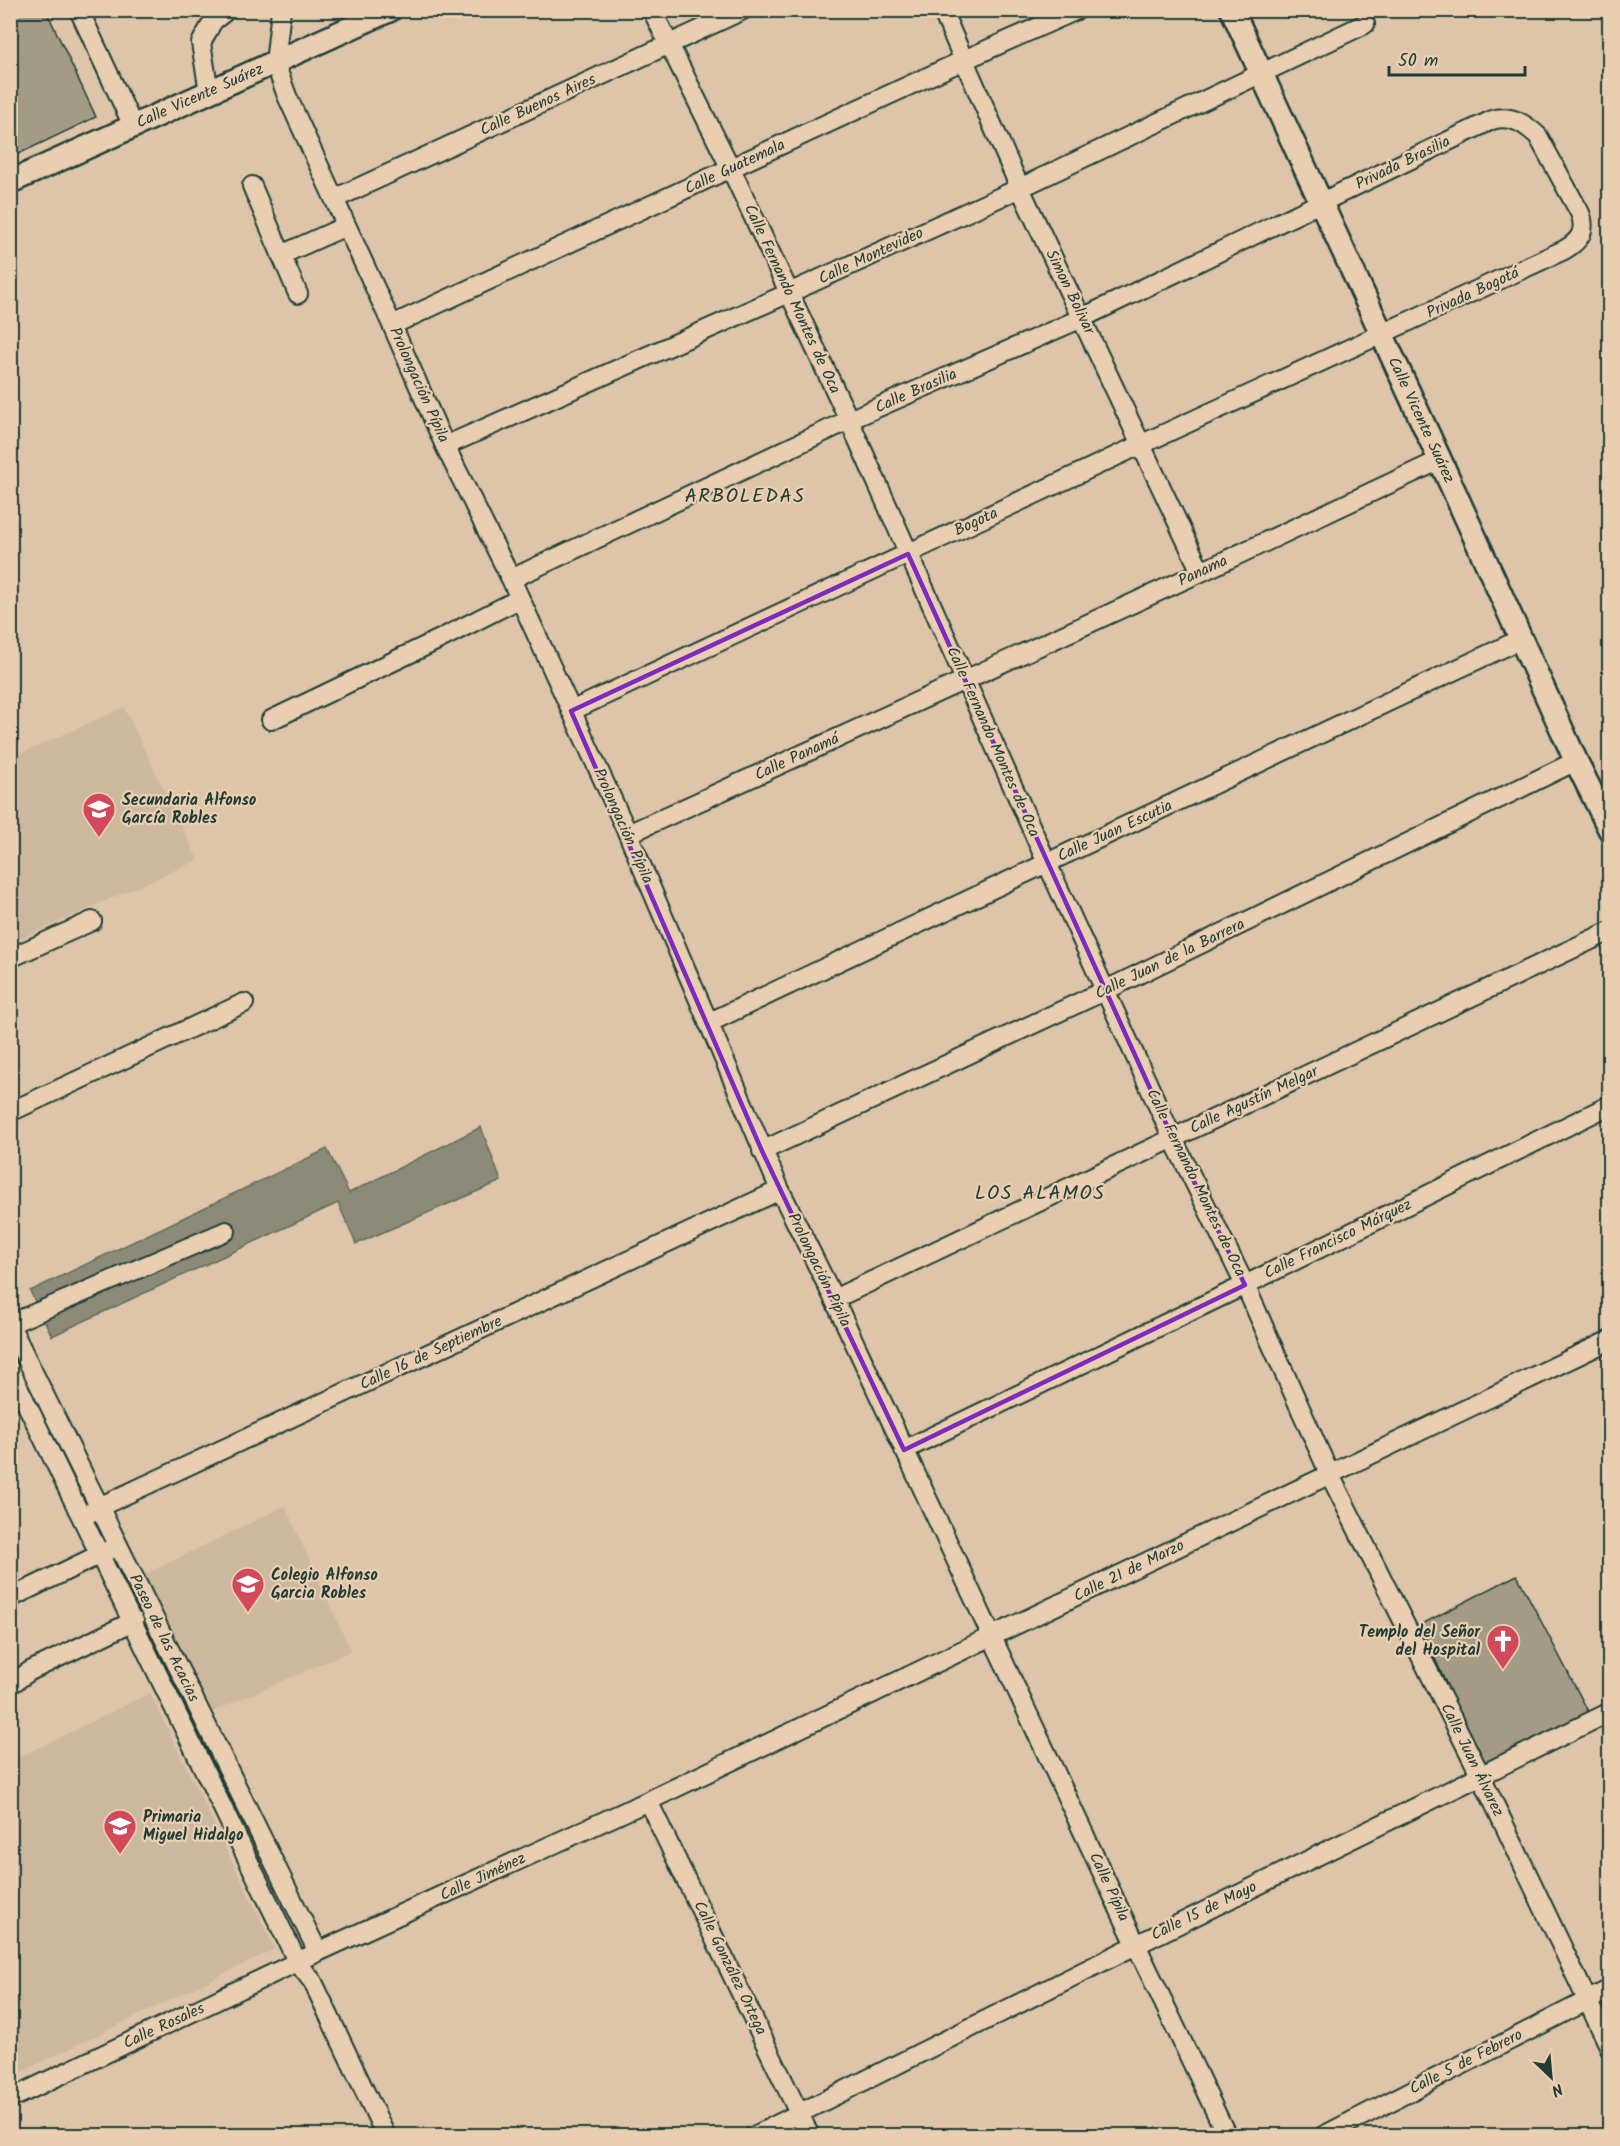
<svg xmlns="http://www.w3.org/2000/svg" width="1620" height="2146" font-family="Kalam,sans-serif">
<rect width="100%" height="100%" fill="#dec5aa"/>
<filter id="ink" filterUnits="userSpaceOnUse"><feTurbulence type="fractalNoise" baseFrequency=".0167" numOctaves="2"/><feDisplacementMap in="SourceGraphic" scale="12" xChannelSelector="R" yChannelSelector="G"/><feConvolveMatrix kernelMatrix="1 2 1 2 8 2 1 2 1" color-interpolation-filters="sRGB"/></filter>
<g filter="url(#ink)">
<path fill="#ccb89f" d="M124,707L198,860L11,943V758Z
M285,1506L351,1651L212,1712L143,1575Z
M150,1693L275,1949L11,2077V1761Z"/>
<path fill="#8c8b78" stroke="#606c5d" stroke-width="1.5" d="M481,1127L501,1181L356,1244L338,1203L52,1336L30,1291L327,1149L349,1193Z"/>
<path fill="#a39b85" stroke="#1f3d34" stroke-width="1.5" d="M10,10H46L96,117L10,158Z
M1517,1575L1590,1715L1483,1766L1420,1625Z"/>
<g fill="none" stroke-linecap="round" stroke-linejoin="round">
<defs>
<path id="minor" d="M79,10L133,126
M281,10L275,63L287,96L392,325L445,446L511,579L628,834L780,1190L834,1299L1122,1915L1227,2136
M652,10L731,169L849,420L1047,863L1173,1139L1245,1285L1330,1475L1481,1776L1610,2048
M942,10L1020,188L1201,572
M209,92L201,43L213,21L227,10
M252,186L298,294
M334,199L743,10
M281,255L346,226
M392,325L964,60L1077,10
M445,446L789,293L1020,188L1365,24
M511,579L849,420L1082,318L1492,120C1511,114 1525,124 1538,136L1580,213C1587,231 1580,241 1564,250L1142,444L571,711
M271,720L440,639L519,599
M628,834L1201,572L1440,460
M10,958L92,921
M708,1023L1521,639
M10,1112L244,1003
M762,1151L1106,990L1576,761
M834,1299L1610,931
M10,1324L226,1231
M10,1325L318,1952
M10,1370L298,1963L313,1982L386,2136
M904,1450L1245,1285L1610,1105
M83,1517L99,1507L780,1190
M10,1598L111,1549
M10,1685L30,1671L134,1621
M648,1801L810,2136
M10,2099L318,1952L648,1801L1610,1340
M754,2136L1136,1945L1610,1712
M1323,2136L1610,1989"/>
<path id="major" d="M1232,10L1440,460L1576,761L1610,830
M10,182L390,10"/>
</defs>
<use href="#minor" stroke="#1f3d34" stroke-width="22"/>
<use href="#major" stroke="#1f3d34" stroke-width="27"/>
<use href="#minor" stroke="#eaceb1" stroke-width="18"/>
<use href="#major" stroke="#eaceb1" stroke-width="22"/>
</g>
</g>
<path fill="none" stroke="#7b2cbf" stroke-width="4.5" stroke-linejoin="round" d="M908,554L1173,1139L1245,1285L904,1450L762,1151L571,711Z"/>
<defs>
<symbol id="school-pin" viewBox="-11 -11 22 30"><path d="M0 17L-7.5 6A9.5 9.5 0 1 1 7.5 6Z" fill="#d1495b" stroke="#eaceb1"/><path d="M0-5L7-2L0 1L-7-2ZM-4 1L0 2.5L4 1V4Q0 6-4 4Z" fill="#fff"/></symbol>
<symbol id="church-pin" viewBox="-11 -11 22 30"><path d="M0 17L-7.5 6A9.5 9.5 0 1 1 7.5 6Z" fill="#d1495b" stroke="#eaceb1"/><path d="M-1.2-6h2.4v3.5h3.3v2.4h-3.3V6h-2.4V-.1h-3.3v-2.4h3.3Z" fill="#fff"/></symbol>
</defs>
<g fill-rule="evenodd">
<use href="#school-pin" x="80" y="790" width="38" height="52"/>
<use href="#school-pin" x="229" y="1565" width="38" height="52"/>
<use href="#church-pin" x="1484" y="1622" width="38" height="52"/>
<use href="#school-pin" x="101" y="1807" width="38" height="52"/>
</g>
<g text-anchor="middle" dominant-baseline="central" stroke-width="4.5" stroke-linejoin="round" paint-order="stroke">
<g font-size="16" fill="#1f3d34" stroke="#eaceb1">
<text transform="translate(200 96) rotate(-24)">Calle Vicente Suárez</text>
<text transform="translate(538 105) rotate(-25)">Calle Buenos Aires</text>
<text transform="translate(1403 163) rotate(-26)">Privada Brasilia</text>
<text transform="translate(735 167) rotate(-25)">Calle Guatemala</text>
<text transform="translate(871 256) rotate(-25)">Calle Montevideo</text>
<text transform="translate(1070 292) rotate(64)">Simon Bolivar</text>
<text transform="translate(1473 293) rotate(-25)">Privada Bogotá</text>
<text transform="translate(792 299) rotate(65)">Calle Fernando Montes de Oca</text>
<text transform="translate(419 385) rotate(66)">Prolongación Pípila</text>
<text transform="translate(916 391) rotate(-24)">Calle Brasilia</text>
<text transform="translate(1421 420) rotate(65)">Calle Vicente Suárez</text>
<text transform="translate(976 522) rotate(-25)">Bogota</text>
<text transform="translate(1203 571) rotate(-25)">Panama</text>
<text transform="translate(993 742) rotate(66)">Calle Fernando Montes de Oca</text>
<text transform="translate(797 757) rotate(-25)">Calle Panamá</text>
<text transform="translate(623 826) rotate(66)">Prolongación Pípila</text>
<text transform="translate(1115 831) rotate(-25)">Calle Juan Escutia</text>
<text transform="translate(1170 959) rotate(-26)">Calle Juan de la Barrera</text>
<text transform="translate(1254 1100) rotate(-25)">Calle Agustín Melgar</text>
<text transform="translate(1196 1183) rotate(64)">Calle Fernando Montes de Oca</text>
<text transform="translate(1338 1239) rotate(-26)">Calle Francisco Márquez</text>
<text transform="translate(819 1270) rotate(64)">Prolongación Pípila</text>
<text transform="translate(431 1353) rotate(-25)">Calle 16 de Septiembre</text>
<text transform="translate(1129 1571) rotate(-26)">Calle 21 de Marzo</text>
<text transform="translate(164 1638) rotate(64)">Paseo de las Acacias</text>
<text transform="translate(1472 1760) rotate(64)">Calle Juan Álvarez</text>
<text transform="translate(483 1877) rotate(-25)">Calle Jiménez</text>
<text transform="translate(1109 1887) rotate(65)">Calle Pípila</text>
<text transform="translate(1204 1911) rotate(-26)">Calle 15 de Mayo</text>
<text transform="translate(730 1968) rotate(64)">Calle González Ortega</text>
<text transform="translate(164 2026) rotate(-25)">Calle Rosales</text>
<text transform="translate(1466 2062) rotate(-27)">Calle 5 de Febrero</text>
</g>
<g font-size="16" font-weight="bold" fill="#1f3d34" stroke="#eaceb1" text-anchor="start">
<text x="122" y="800">Secundaria Alfonso<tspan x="122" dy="18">García Robles</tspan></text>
<text x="271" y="1575">Colegio Alfonso<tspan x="271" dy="18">Garcia Robles</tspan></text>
<text x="1480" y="1632" text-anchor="end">Templo del Señor<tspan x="1480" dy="18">del Hospital</tspan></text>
<text x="143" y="1817">Primaria<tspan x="143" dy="18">Miguel Hidalgo</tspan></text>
</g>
<g font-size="20" letter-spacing="1.5" fill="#1f3d34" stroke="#eaceb1">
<text x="745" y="497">ARBOLEDAS</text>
<text x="1040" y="1194">LOS ALAMOS</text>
</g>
</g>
<rect width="1620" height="2146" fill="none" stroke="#eaceb1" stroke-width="36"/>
<rect x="18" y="18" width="1584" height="2110" fill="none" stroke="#1f3d34" stroke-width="2" filter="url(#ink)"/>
<g transform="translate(1551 2077) rotate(154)" stroke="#eaceb1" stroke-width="4.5" paint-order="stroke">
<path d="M0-4.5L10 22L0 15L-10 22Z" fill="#1f3d34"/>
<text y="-9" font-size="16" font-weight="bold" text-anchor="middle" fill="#1f3d34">N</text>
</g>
<path d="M1389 66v9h136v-9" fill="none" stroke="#1f3d34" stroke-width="3"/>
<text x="1398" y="66" font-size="18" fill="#1f3d34" stroke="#eaceb1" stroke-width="4.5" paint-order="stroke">50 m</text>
</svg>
